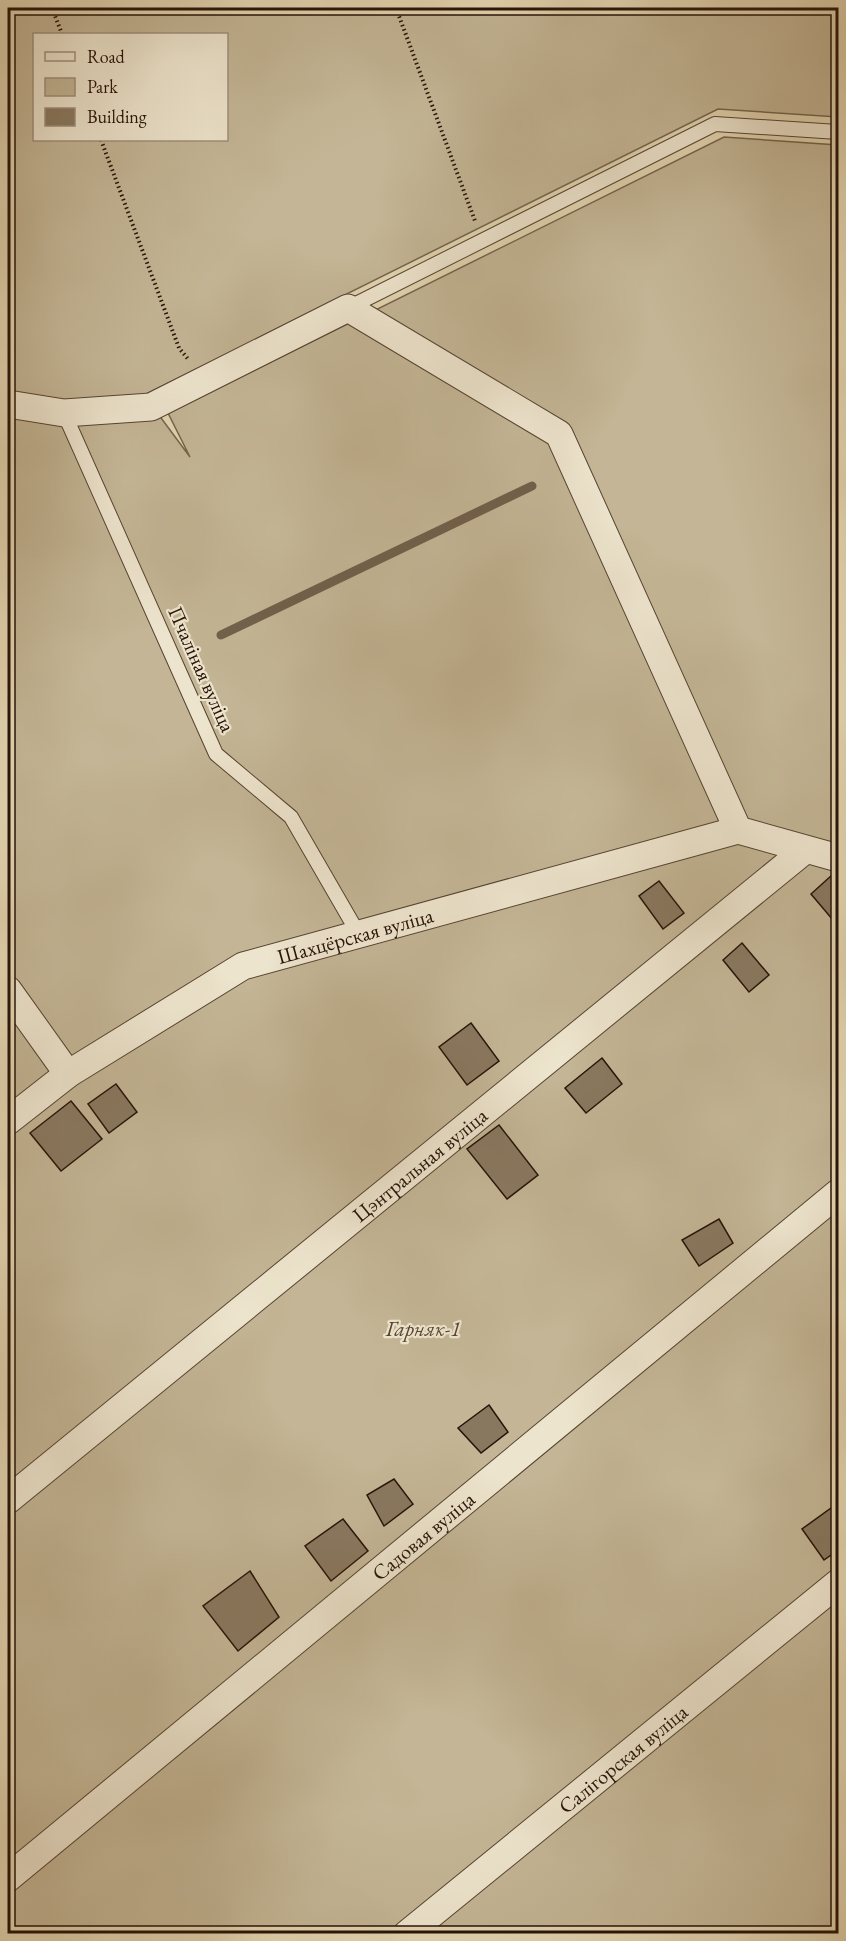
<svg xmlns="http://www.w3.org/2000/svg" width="846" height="1941" font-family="'EB Garamond',serif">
<rect width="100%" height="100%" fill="#e3d6b2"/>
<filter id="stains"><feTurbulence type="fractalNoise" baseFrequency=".00333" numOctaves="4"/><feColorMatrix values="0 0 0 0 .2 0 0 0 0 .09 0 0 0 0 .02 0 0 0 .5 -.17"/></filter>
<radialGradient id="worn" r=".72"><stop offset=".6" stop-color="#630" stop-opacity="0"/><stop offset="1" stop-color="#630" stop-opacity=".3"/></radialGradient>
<path fill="#c3b595" stroke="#75644e" stroke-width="1.5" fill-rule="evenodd" d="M8,8H838V117L718,109L144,395L190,457L168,413L724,137L838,145V1933L8,1934ZM34,34H226V140H34Z"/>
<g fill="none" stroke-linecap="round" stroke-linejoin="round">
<path stroke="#71604b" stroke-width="9" d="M221,635L532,486"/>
</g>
<path fill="#897860" stroke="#271308" stroke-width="1.5" d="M832,875L838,882V926L811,894Z
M659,881L684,913L663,929L639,896Z
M742,943L769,975L749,992L723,960Z
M471,1023L499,1061L467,1085L439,1047Z
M602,1058L622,1084L586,1113L565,1088Z
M116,1084L137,1112L109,1133L88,1104Z
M71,1101L102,1139L61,1171L30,1133Z
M499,1125L538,1175L507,1199L467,1149Z
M719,1219L733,1243L699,1266L682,1240Z
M489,1405L508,1432L481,1453L458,1428Z
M394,1479L413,1504L384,1526L367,1495Z
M838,1503V1550L824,1560L802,1529Z
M343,1519L368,1551L331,1581L305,1546Z
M250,1571L279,1617L238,1651L203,1606Z"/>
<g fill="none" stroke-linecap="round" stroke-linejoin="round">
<defs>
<path id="lane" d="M348,308L715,124L838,132
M64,413L216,754L291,817L358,933"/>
<g id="street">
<path d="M8,404L64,413L151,407L348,308L559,434L738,830L838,858"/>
<path d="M8,990L68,1074"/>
<path id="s1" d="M8,1121L68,1074L243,966L738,830"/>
<path id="s2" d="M8,1500L805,850"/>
<path id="s3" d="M8,1878L838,1193"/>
<path id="s4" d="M407,1934L838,1583"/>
</g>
</defs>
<use href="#lane" stroke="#564432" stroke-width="16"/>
<use href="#street" stroke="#564432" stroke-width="29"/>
<path stroke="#271308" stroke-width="4" stroke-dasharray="1.5 3" stroke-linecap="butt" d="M52,8L62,34
M396,8L475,221
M101,140L179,348L188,359"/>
<use href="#lane" stroke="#ede4cd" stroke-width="14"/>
<use href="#street" stroke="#ede4cd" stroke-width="27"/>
</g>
<g text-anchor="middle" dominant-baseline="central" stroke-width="4.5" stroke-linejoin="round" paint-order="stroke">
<g font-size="21" fill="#271308" stroke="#ede4cd">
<text transform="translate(202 669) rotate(66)">Пчаліная вуліца</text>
<text stroke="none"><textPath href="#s1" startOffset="398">Шахцёрская вуліца</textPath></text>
<text stroke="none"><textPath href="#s2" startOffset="531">Цэнтральная вуліца</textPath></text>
<text stroke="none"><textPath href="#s3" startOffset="538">Садовая вуліца</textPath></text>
<text stroke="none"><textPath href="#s4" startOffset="278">Салігорская вуліца</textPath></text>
</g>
<g font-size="21" font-style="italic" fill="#564432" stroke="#ede4cd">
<text x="423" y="1328">Гарняк-1</text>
</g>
</g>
<rect width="846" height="1941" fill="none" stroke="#e3d6b2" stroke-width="30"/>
<rect x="9" y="9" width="828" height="1923" fill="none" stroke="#271308" stroke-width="3"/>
<rect x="15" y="15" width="816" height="1911" fill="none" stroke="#271308" stroke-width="1.5"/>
<rect x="33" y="33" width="195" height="108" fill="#ede4cd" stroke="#9e907e" stroke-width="1.5"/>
<rect x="45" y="52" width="30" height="9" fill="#ede4cd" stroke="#9e907e" stroke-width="1.5"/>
<text x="87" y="63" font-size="18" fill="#271308">Road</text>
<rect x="45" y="78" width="30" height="18" fill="#c3b595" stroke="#9e907e" stroke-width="1.5"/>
<text x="87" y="93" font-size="18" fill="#271308">Park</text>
<rect x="45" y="108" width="30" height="18" fill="#897860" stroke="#9e907e" stroke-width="1.5"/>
<text x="87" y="123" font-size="18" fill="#271308">Building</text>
<rect width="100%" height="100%" filter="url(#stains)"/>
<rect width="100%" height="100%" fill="url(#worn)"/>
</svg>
